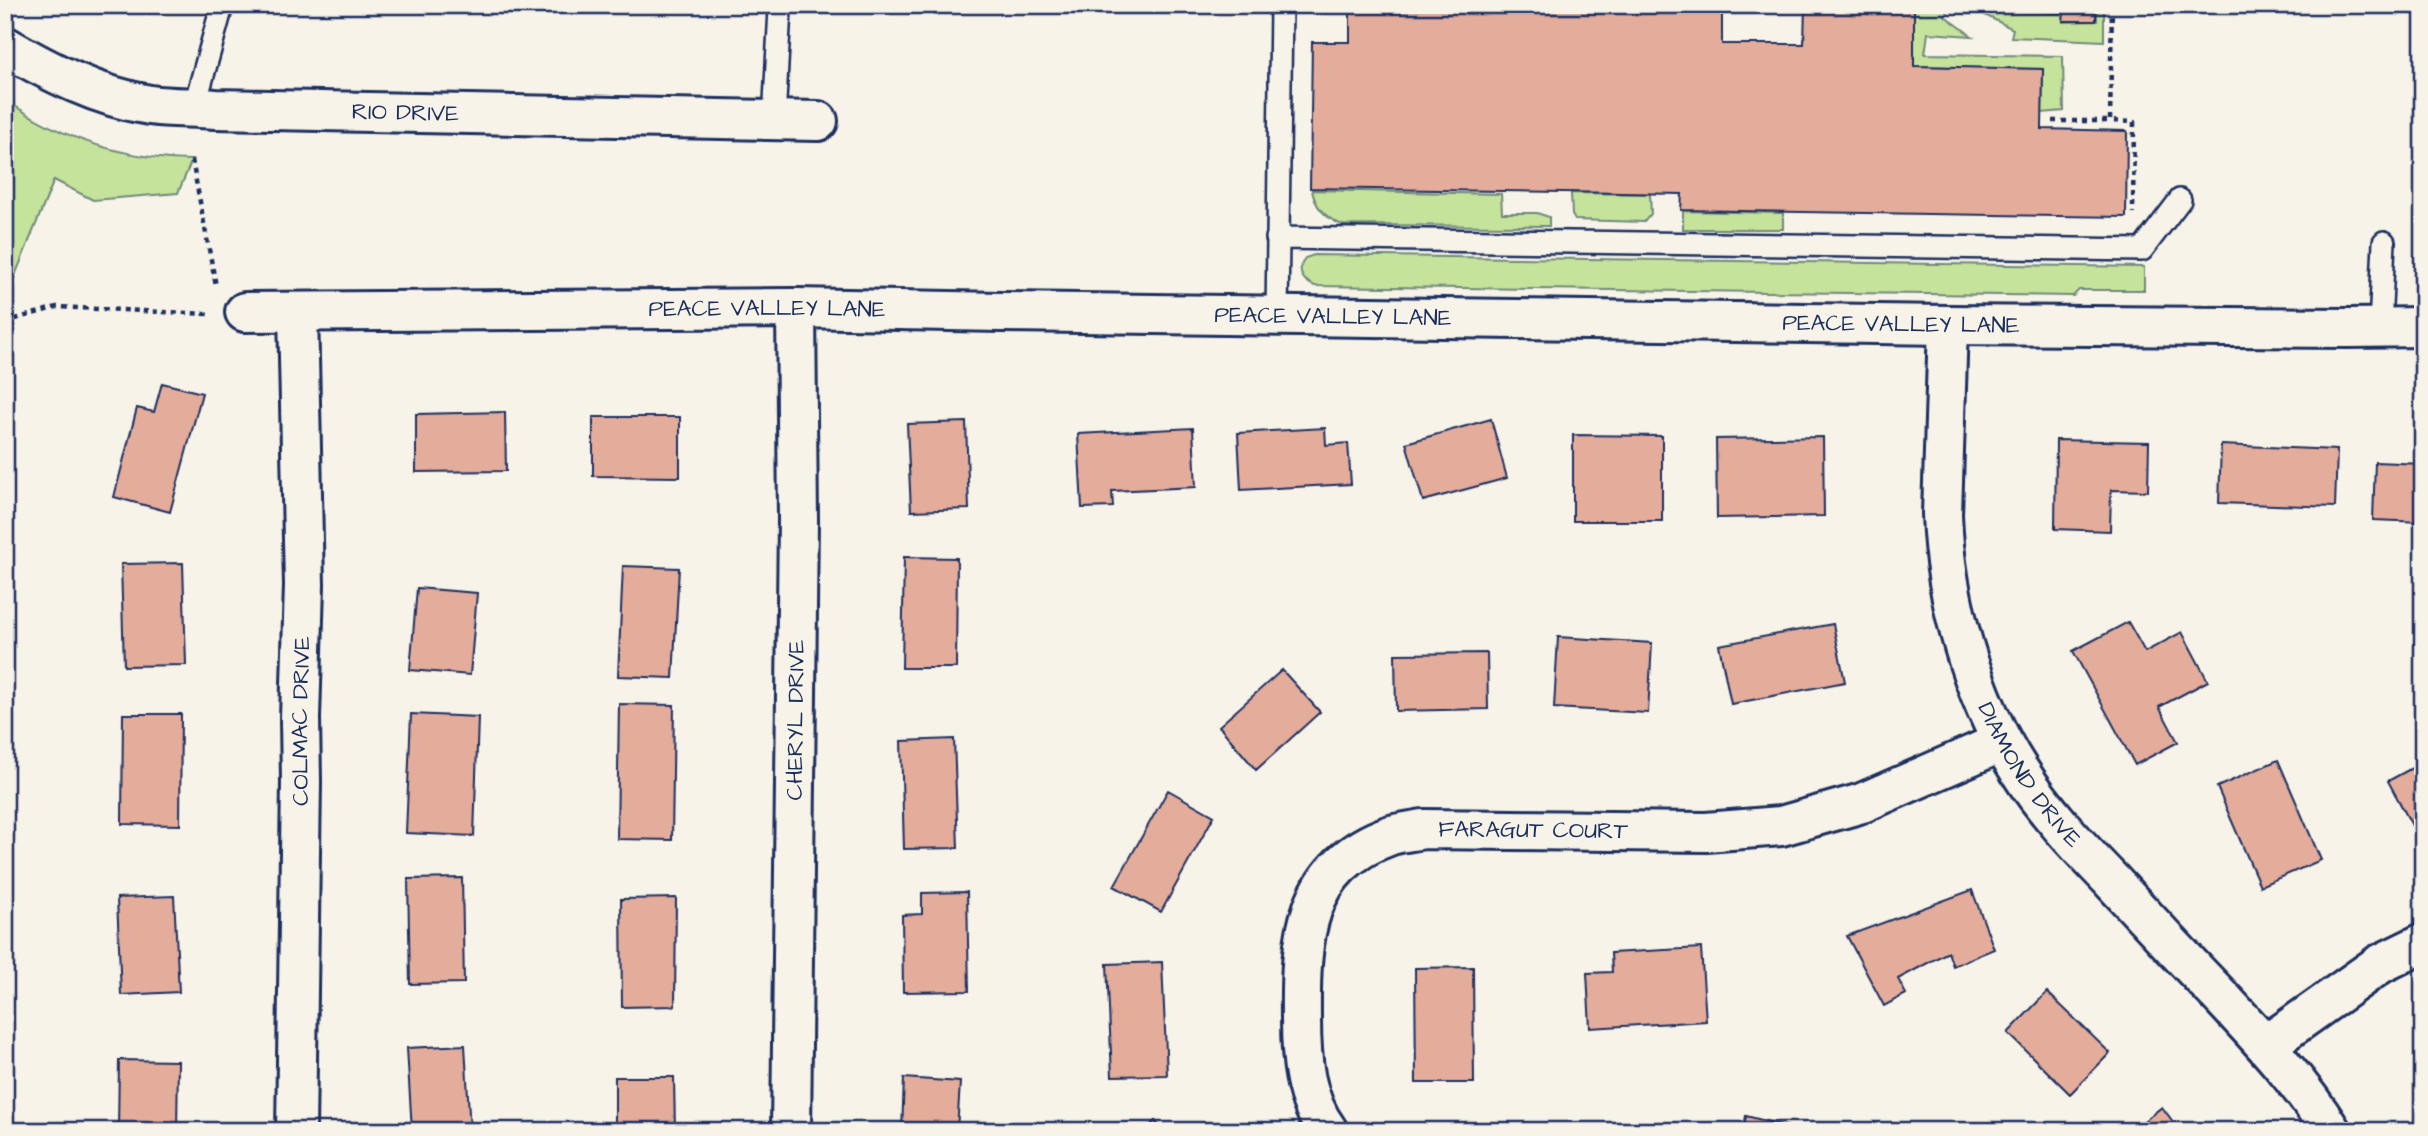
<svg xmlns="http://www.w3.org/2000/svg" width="2428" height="1136" font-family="'Architects Daughter',sans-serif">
<rect width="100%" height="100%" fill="#f7f3e8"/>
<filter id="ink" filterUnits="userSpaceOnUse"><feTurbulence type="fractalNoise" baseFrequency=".0143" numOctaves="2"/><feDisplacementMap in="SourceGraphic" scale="14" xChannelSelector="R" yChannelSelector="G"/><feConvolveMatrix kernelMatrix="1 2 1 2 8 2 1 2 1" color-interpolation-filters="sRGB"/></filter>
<g filter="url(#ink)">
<path fill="#c5e39b" stroke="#70897c" stroke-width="2" d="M1914,5H1949L1945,16L1972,36L1928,33L1925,54L2063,56L2064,111L2042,113L2043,69L1914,66Z
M1965,5H2012L2013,11L2064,13L2063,22L2097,21V5H2104V41L2011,37L2013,29Z
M5,99C60,139 125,159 192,160L178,193L93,200L54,180L5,300Z
M1312,190L1501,194L1502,213H1537L1549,217V226L1342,225C1326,218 1315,208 1312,190Z
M1571,193L1650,194L1651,214L1644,222L1575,220L1572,215Z
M1683,211L1783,213V229H1683Z
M1314,255L2144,267V290H2079L2073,296L1315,286C1302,281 1296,271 1305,258Z"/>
<path fill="#e4ac9b" stroke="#1b2f5e" stroke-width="2" d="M1350,5H1722V44H1804L1805,5H1914V66L2043,69L2042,129L2127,131L2126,217L1681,210L1682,194L1310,188L1312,42H1350Z
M2012,5H2096V21H2063L2064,13L2012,11Z
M162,383L202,393L170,512L114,497L137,408L154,412Z
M505,412L506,471L416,472V414Z
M593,417H680V477L593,476Z
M1491,419L1507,478L1423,501L1406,443Z
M966,422L969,509L911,511L907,424Z
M1193,428L1196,487L1112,491L1113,507L1082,508L1078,434Z
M1325,428L1326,445L1348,443L1351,484L1241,490L1238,433Z
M1573,435L1662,436V521H1573Z
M1823,437L1824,516L1717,518L1716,439Z
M2056,440L2149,442L2148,491L2111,490L2110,531L2055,529Z
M2221,445L2337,450L2335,507L2219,503Z
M2375,462L2423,464V522L2373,520Z
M904,557L957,558L956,668H902Z
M183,563L186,665L124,666L121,564Z
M623,566L679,568L673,678L618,676Z
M417,588L477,593L470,675L410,670Z
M2128,622L2145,652L2182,632L2208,681L2159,707L2178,742L2135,765L2073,651Z
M1833,624L1845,682L1731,704L1719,645Z
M1558,637L1652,643L1648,713L1554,708Z
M1487,653L1488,709L1396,711L1395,654Z
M1282,670L1320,712L1256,770L1219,726Z
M619,704L674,705L672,840L617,839Z
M123,714H181L180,825L122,824Z
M411,714L478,717L474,836L406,833Z
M954,739L958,848L904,849L901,741Z
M2278,760L2321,860L2260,886L2217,787Z
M2423,762V826L2415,831L2388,781Z
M1168,790L1214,816L1161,912L1114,886Z
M462,878L464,983L410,984L408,879Z
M1972,890L1994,949L1953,966L1948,952L1898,979L1906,994L1884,1006L1847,936Z
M967,892L969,991L903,992L902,915L922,914V893Z
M174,896L179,992L121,995L117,898Z
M676,898L675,1006L622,1007L621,899Z
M1701,948L1706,1021L1590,1028L1587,973L1612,972L1611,953Z
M1162,962L1167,1075L1112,1076L1107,964Z
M1473,967L1474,1083H1416L1415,968Z
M2047,992L2110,1053L2070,1094L2008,1033Z
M465,1045L470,1131H412L407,1048Z
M119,1060L178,1061L177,1131H118Z
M615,1077H674L675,1131H615Z
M904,1078L960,1082L957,1131H902Z
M2162,1107L2180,1131H2131Z
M1746,1116L1802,1130L1801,1131H1743Z
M1155,1121L1164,1131H1144Z"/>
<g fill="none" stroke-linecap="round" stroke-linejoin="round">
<defs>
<path id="service" d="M194,108L221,10
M774,120L780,9
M1277,238L2142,250L2180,200
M1277,316L1281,5
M2380,328L2384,242"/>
<g id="minor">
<path id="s1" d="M5,46C50,72 98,97 150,105C171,108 193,107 215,109L818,121"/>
<path id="s2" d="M245,312L796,308L1001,312L1948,325L2349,328L2423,327"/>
<path id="s3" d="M1948,325L1942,514C1945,600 1972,697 2019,770C2044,810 2078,846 2111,880C2147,919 2183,958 2220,996C2260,1039 2300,1081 2331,1131"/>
<path d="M2266,1045L2380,964L2423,943"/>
<path id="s4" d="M296,1131L301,782L300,718L304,585L298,312"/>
<path id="s5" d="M791,1131L798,520L796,308"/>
<path id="s6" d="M1328,1131C1304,1099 1301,1058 1301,1019C1300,939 1303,866 1391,835C1401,832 1413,831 1423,829L1706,832L1781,826L1862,803L2002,742"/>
</g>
</defs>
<use href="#service" stroke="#1b2f5e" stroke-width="26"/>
<use href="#minor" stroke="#1b2f5e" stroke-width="44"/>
<path stroke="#1b2f5e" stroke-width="4.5" stroke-dasharray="5 5" stroke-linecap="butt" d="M2112,5L2110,121L2134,122L2133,213
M2052,121H2110
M192,160L216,286
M5,322L57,307L208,314"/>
<use href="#service" stroke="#f7f3e8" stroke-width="21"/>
<use href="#minor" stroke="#f7f3e8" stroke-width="38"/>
</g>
</g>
<g text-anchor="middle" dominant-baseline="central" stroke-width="6" stroke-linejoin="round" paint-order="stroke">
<g font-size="23" fill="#1b2f5e" stroke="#f7f3e8">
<text stroke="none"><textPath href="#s1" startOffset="413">RIO DRIVE</textPath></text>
<text stroke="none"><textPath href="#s2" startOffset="522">PEACE VALLEY LANE</textPath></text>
<text stroke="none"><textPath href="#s2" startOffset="1088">PEACE VALLEY LANE</textPath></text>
<text stroke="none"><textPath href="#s2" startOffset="1656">PEACE VALLEY LANE</textPath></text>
<text stroke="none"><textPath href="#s5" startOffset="411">CHERYL DRIVE</textPath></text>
<text stroke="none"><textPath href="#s4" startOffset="410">COLMAC DRIVE</textPath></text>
<text stroke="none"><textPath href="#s3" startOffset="469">DIAMOND DRIVE</textPath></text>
<text stroke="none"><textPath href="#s6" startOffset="483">FARAGUT COURT</textPath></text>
</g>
</g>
<rect width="2428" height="1136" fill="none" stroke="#f7f3e8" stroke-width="28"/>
<rect x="14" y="14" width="2400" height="1108" fill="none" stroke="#1b2f5e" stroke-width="2.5" filter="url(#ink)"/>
</svg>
